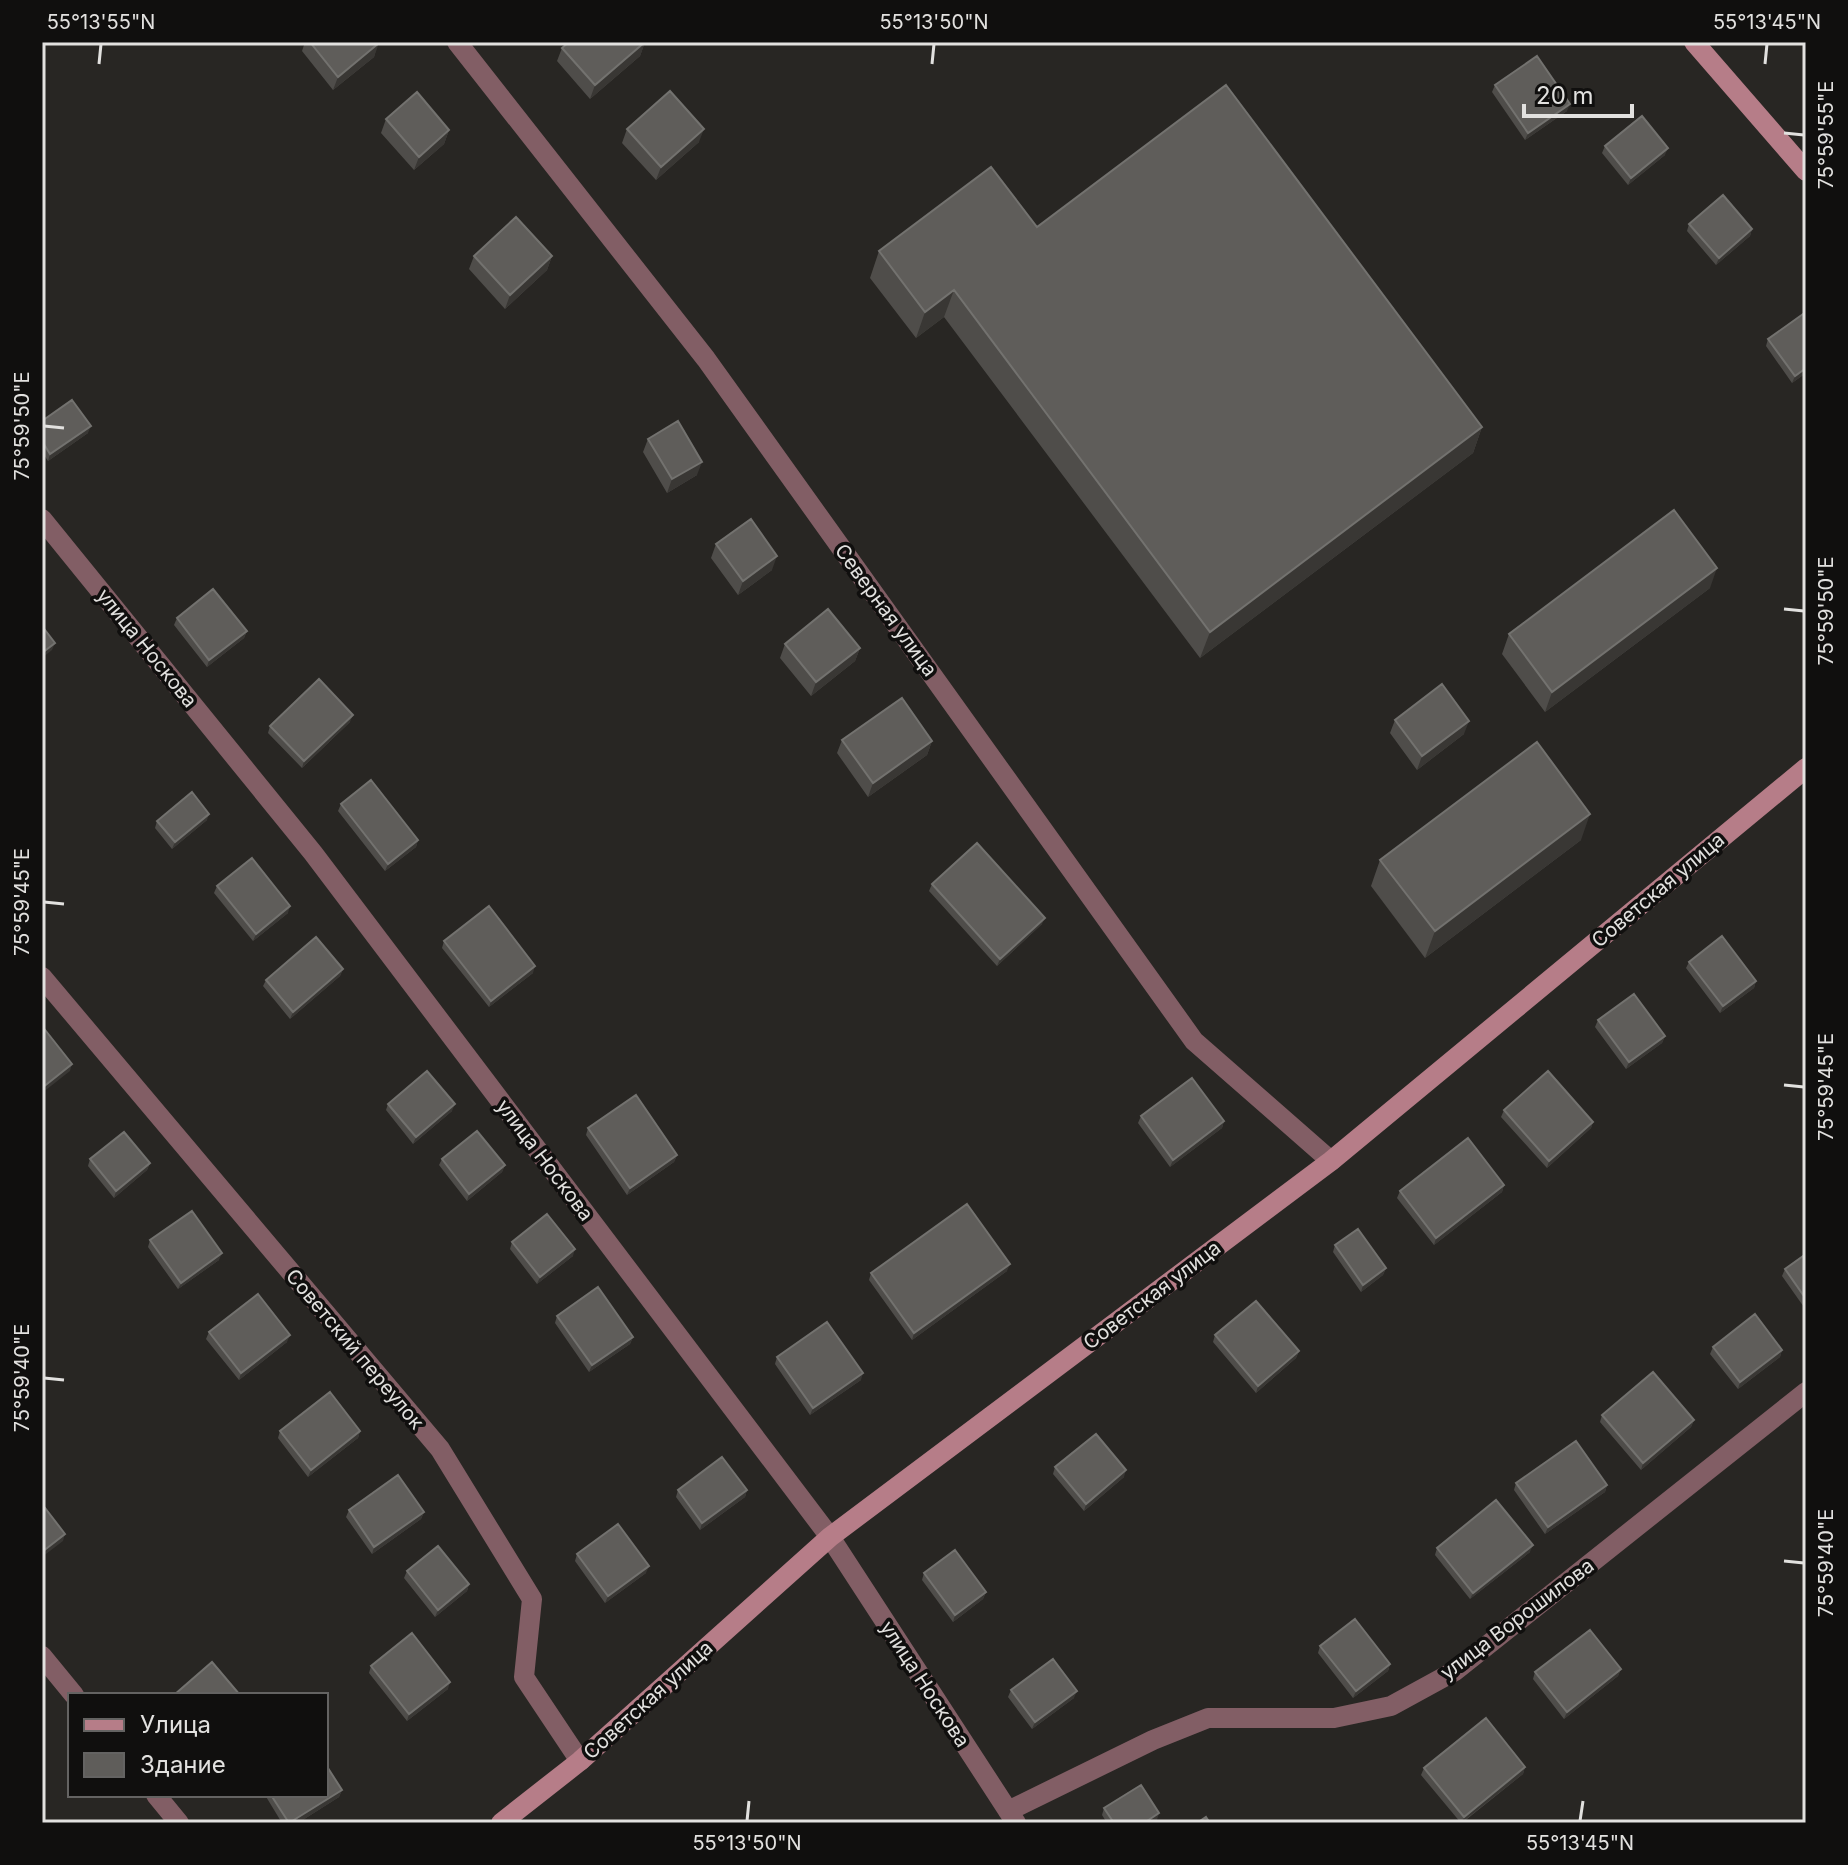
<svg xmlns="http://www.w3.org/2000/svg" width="1848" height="1865" font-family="Inter,sans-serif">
<rect width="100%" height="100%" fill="#282623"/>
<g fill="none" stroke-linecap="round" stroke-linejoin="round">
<path stroke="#825e65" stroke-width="20" d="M457,42L706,359L1194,1041L1331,1161
M42,519L313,853L830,1537L1016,1823
M42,977L440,1449L532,1599L524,1677L580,1761
M42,1656L74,1695
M156,1795L179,1823
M1008,1811L1153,1740L1208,1718H1334L1391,1706L1455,1671L1806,1392"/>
<path stroke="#b67d88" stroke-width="20" d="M1694,42L1806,171
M501,1823L580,1761L830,1537L1331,1161L1806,768"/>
</g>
<path fill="#4f4d4a" d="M305,42H378L374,57L333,90L302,51Z
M645,42L640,56L590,99L557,61L562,48Z
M1495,85L1567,111L1525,140L1492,92Z
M386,119L449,130L444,144L414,170L381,133Z
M627,129L699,142L656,180L622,143Z
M1605,146L1665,155L1628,185L1602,153Z
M1689,224L1752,229L1750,236L1716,265L1687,231Z
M1037,227L1482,427L1473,453L1200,658L944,317L916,338L870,278L879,251Z
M474,256H552L547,270L505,309L469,269Z
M1806,312V373L1792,383L1766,346L1768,339Z
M42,421L88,433L48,461L42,452Z
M648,439L697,475L667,493L643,452Z
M716,544L772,570L738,595L711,558Z
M1710,588L1545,712L1502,654L1509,634Z
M177,618L247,631L244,638L207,667L174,625Z
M785,644L860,648L855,661L811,696L780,658Z
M1395,720L1464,734L1417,770L1390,733Z
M350,722L302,768L268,733L270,726Z
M842,740L932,741L927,755L868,797L837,753Z
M341,804L418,840L416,847L385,871L338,811Z
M207,820L172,849L155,828L157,821Z
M1581,840L1425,958L1371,886L1380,860Z
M932,884L1042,924L997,966L929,891Z
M217,886L288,913L253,941L214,893Z
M444,941L533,973L489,1007L442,948Z
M1689,962L1756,981L1754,988L1720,1013L1686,968Z
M343,969L340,976L290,1019L263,986L266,980Z
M1598,1020L1665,1036L1662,1043L1626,1069L1595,1027Z
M388,1104L452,1111L413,1144L386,1110Z
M1504,1110L1593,1122L1591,1128L1547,1168L1501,1117Z
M1141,1116L1224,1121L1222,1128L1170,1167L1138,1123Z
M588,1128L677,1155L674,1162L627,1195L586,1135Z
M90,1159L150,1163L147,1170L114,1198L88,1166Z
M442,1159L505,1165L502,1172L467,1201L439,1165Z
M1504,1185L1502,1192L1434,1245L1397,1198L1400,1191Z
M150,1240L219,1260L178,1289L148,1247Z
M512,1242L573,1256L537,1284L510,1249Z
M1335,1245L1386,1268L1383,1275L1361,1292L1333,1252Z
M1806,1254V1310L1782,1276L1785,1269Z
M1007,1271L912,1340L869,1280L871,1273Z
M557,1316L633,1337L630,1344L589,1372L555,1323Z
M209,1332L287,1342L239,1380L206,1339Z
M1215,1335L1299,1351L1296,1358L1256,1393L1213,1342Z
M1713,1347L1782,1350L1780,1357L1738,1389L1710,1354Z
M777,1357L861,1380L810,1415L775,1364Z
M1602,1415L1694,1420L1691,1427L1641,1470L1600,1422Z
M280,1431H360L358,1438L308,1477L278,1438Z
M1055,1467L1124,1477L1084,1511L1053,1474Z
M1516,1483L1607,1485L1605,1492L1545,1534L1514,1490Z
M678,1490H747L745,1497L700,1530L676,1497Z
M349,1510L424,1512L421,1519L372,1554L346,1517Z
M1437,1548L1530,1552L1470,1599L1435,1555Z
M577,1554L646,1573L605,1603L575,1561Z
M407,1571L469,1584L467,1591L435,1617L404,1578Z
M924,1573L986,1592L983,1599L953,1622L922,1580Z
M1320,1646L1390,1664L1388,1671L1353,1698L1318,1653Z
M371,1666L448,1689L407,1721L369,1673Z
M1621,1669L1618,1676L1564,1719L1533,1679L1535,1672Z
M1011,1690L1074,1698L1032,1729L1008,1697Z
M1525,1767L1523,1774L1462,1823H1461L1421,1775L1424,1768Z
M342,1790L339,1797L298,1823H282L265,1795H326Z
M1104,1808L1157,1820L1152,1823H1107L1102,1815Z"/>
<path fill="#393734" d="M645,42L640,56L590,99L595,85Z
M379,43L374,57L333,90L338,77Z
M1570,104L1567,111L1525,140L1528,133Z
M704,129L699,142L656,180L661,167Z
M449,130L444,144L414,170L419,157Z
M1668,148L1665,155L1628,185L1631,178Z
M1752,229L1750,236L1716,265L1719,258Z
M552,256L547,270L505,309L510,295Z
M954,290L944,317L916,338L925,312Z
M1806,368V373L1792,383L1795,376Z
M91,426L88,433L48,461L50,454Z
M1482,427L1473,453L1200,658L1210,632Z
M702,462L697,475L667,493L672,479Z
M777,556L772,570L738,595L743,581Z
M1717,568L1710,588L1545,712L1552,692Z
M247,631L244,638L207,667L209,660Z
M55,643L52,650L42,658V653Z
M860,648L855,661L811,696L816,682Z
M353,715L350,722L302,768L304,761Z
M1469,721L1464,734L1417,770L1422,756Z
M932,741L927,755L868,797L873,783Z
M209,814L207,820L172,849L175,842Z
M1590,814L1581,840L1425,958L1435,931Z
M418,840L416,847L385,871L388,864Z
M290,906L288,913L253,941L256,934Z
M1045,918L1042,924L997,966L1000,959Z
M535,966L533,973L489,1007L491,1001Z
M343,969L340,976L290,1019L293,1012Z
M1756,981L1754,988L1720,1013L1723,1006Z
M1665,1036L1662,1043L1626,1069L1629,1062Z
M72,1064L70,1071L42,1093V1088Z
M455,1104L452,1111L413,1144L416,1137Z
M1224,1121L1222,1128L1170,1167L1173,1160Z
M1593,1122L1591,1128L1547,1168L1549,1161Z
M677,1155L674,1162L627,1195L630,1188Z
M150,1163L147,1170L114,1198L116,1191Z
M505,1165L502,1172L467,1201L469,1194Z
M1504,1185L1502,1192L1434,1245L1436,1238Z
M575,1249L573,1256L537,1284L540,1277Z
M222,1253L219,1260L178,1289L181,1283Z
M1010,1264L1007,1271L912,1340L914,1333Z
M1386,1268L1383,1275L1361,1292L1363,1285Z
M290,1335L287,1342L239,1380L241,1373Z
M633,1337L630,1344L589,1372L592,1365Z
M1782,1350L1780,1357L1738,1389L1740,1382Z
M1299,1351L1296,1358L1256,1393L1258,1386Z
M863,1373L861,1380L810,1415L813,1408Z
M1694,1420L1691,1427L1641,1470L1643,1463Z
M360,1431L358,1438L308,1477L311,1470Z
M1126,1470L1124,1477L1084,1511L1086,1504Z
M1607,1485L1605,1492L1545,1534L1548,1527Z
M747,1490L745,1497L700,1530L702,1523Z
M424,1512L421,1519L372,1554L374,1547Z
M65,1534L63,1541L42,1557V1552Z
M1533,1545L1530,1552L1470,1599L1473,1593Z
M649,1566L646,1573L605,1603L608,1596Z
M469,1584L467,1591L435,1617L438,1610Z
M986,1592L983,1599L953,1622L955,1615Z
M1390,1664L1388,1671L1353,1698L1356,1691Z
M1621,1669L1618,1676L1564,1719L1567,1712Z
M450,1682L448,1689L407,1721L409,1714Z
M1077,1691L1074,1698L1032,1729L1035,1722Z
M1525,1767L1523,1774L1461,1823L1464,1817Z
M342,1790L339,1797L298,1823H290Z
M1159,1813L1157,1820L1152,1823H1144Z"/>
<path fill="#5f5d5a" stroke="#73726f" stroke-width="2" d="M310,42H378L379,43L338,77Z
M569,42H645L595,85L562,48Z
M1537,56L1570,104L1528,133L1495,85Z
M1226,85L1482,427L1210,632L954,290L925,312L879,251L991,167L1037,227Z
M670,91L704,129L661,167L627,129Z
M417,92L449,130L419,157L386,119Z
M1642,116L1668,148L1631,178L1605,146Z
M1723,195L1752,229L1719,258L1689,224Z
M516,217L552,256L510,295L474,256Z
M1806,312V368L1795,376L1768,339Z
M72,400L91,426L50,454L42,441V421Z
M678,421L702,462L672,479L648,439Z
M1674,510L1717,568L1552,692L1509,634Z
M751,519L777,556L743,581L716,544Z
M213,589L247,631L209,660L177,618Z
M828,609L860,648L816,682L785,644Z
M42,626L55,643L42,653Z
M319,679L353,715L304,761L270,726Z
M1442,684L1469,721L1422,756L1395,720Z
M902,698L932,741L873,783L842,740Z
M1537,742L1590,814L1435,931L1380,860Z
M371,780L418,840L388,864L341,804Z
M192,792L209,814L175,842L157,821Z
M977,843L1045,918L1000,959L932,884Z
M252,858L290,906L256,934L217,886Z
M489,906L535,966L491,1001L444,941Z
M1722,936L1756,981L1723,1006L1689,962Z
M316,937L343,969L293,1012L266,980Z
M1634,994L1665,1036L1629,1062L1598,1020Z
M42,1026L72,1064L42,1088Z
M427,1071L455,1104L416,1137L388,1104Z
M1548,1071L1593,1122L1549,1161L1504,1110Z
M1192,1078L1224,1121L1173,1160L1141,1116Z
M636,1095L677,1155L630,1188L588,1128Z
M477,1131L505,1165L469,1194L442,1159Z
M124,1132L150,1163L116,1191L90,1159Z
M1468,1138L1504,1185L1436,1238L1400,1191Z
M967,1204L1010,1264L914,1333L871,1273Z
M192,1211L222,1253L181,1283L150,1240Z
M547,1214L575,1249L540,1277L512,1242Z
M1358,1229L1386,1268L1363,1285L1335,1245Z
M1806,1254V1299L1785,1269Z
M598,1287L633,1337L592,1365L557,1316Z
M258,1294L290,1335L241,1373L209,1332Z
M1256,1301L1299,1351L1258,1386L1215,1335Z
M1755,1314L1782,1350L1740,1382L1713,1347Z
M827,1322L863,1373L813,1408L777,1357Z
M1653,1372L1694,1420L1643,1463L1602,1415Z
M330,1392L360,1431L311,1470L280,1431Z
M1096,1434L1126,1470L1086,1504L1055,1467Z
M1576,1441L1607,1485L1548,1527L1516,1483Z
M722,1457L747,1490L702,1523L678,1490Z
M398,1475L424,1512L374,1547L349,1510Z
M1496,1500L1533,1545L1473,1593L1437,1548Z
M42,1504L65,1534L42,1552Z
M618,1524L649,1566L608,1596L577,1554Z
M438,1546L469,1584L438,1610L407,1571Z
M955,1550L986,1592L955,1615L924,1573Z
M1355,1619L1390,1664L1356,1691L1320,1646Z
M1590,1630L1621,1669L1567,1712L1535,1672Z
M412,1633L450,1682L409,1714L371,1666Z
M1053,1659L1077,1691L1035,1722L1011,1690Z
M212,1662L240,1695H174Z
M1486,1718L1525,1767L1464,1817L1424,1768Z
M326,1765L342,1790L289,1823L271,1795H326Z
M1141,1785L1159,1813L1144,1823H1114L1104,1808Z
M1206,1817L1210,1823H1197Z"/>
<path fill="none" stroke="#e2e1df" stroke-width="3" d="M99,64L101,44M932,64L934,44M1765,64L1767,44M1784,133L1804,135M44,426L64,428M1784,609L1804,611M44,902L64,904M1784,1085L1804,1087M44,1378L64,1380M1784,1561L1804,1563M747,1821L749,1801M1580,1821L1583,1801"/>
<g text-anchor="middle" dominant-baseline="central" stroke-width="7" stroke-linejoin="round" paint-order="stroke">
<g font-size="20" fill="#e2e1df" stroke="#100f0e">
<text transform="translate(886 610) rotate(54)">Северная улица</text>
<text transform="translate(147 648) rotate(51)">улица Носкова</text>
<text transform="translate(1658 890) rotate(-40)">Советская улица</text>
<text transform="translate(545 1160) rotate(53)">улица Носкова</text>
<text transform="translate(1152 1295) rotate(-37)">Советская улица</text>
<text transform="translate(355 1349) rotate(50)">Советский переулок</text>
<text transform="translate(1517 1619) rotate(-37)">улица Ворошилова</text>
<text transform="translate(925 1684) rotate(57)">улица Носкова</text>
<text transform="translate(648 1700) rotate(-42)">Советская улица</text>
</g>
</g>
<rect width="1848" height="1865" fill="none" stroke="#100f0e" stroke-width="88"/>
<rect x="68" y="1693" width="260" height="104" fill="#100f0e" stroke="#646362" stroke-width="2"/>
<rect x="84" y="1719" width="40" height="12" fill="#b67d88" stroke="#646362" stroke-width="2"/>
<text x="140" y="1733" font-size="24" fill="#e2e1df">Улица</text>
<rect x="84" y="1753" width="40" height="24" fill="#5f5d5a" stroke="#646362" stroke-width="2"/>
<text x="140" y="1773" font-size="24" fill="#e2e1df">Здание</text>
<path d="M1524 104v12h108v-12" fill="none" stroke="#e2e1df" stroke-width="4"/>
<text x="1536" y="104" font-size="24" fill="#e2e1df" stroke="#100f0e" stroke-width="6" paint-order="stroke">20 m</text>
<rect x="44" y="44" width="1760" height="1777" fill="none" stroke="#e2e1df" stroke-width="3"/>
<g font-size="20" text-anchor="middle" fill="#e2e1df">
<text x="101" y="29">55°13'55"N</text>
<text x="934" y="29">55°13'50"N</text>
<text x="1767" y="29">55°13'45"N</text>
<text transform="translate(1826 135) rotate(-90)" y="7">75°59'55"E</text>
<text transform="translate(22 426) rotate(-90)" y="7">75°59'50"E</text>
<text transform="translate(1826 611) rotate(-90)" y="7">75°59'50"E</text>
<text transform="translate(22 902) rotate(-90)" y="7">75°59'45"E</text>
<text transform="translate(1826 1087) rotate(-90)" y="7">75°59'45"E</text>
<text transform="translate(22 1378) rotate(-90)" y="7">75°59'40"E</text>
<text transform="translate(1826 1563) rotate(-90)" y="7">75°59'40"E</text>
<text x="747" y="1850">55°13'50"N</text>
<text x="1580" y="1850">55°13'45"N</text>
</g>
</svg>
